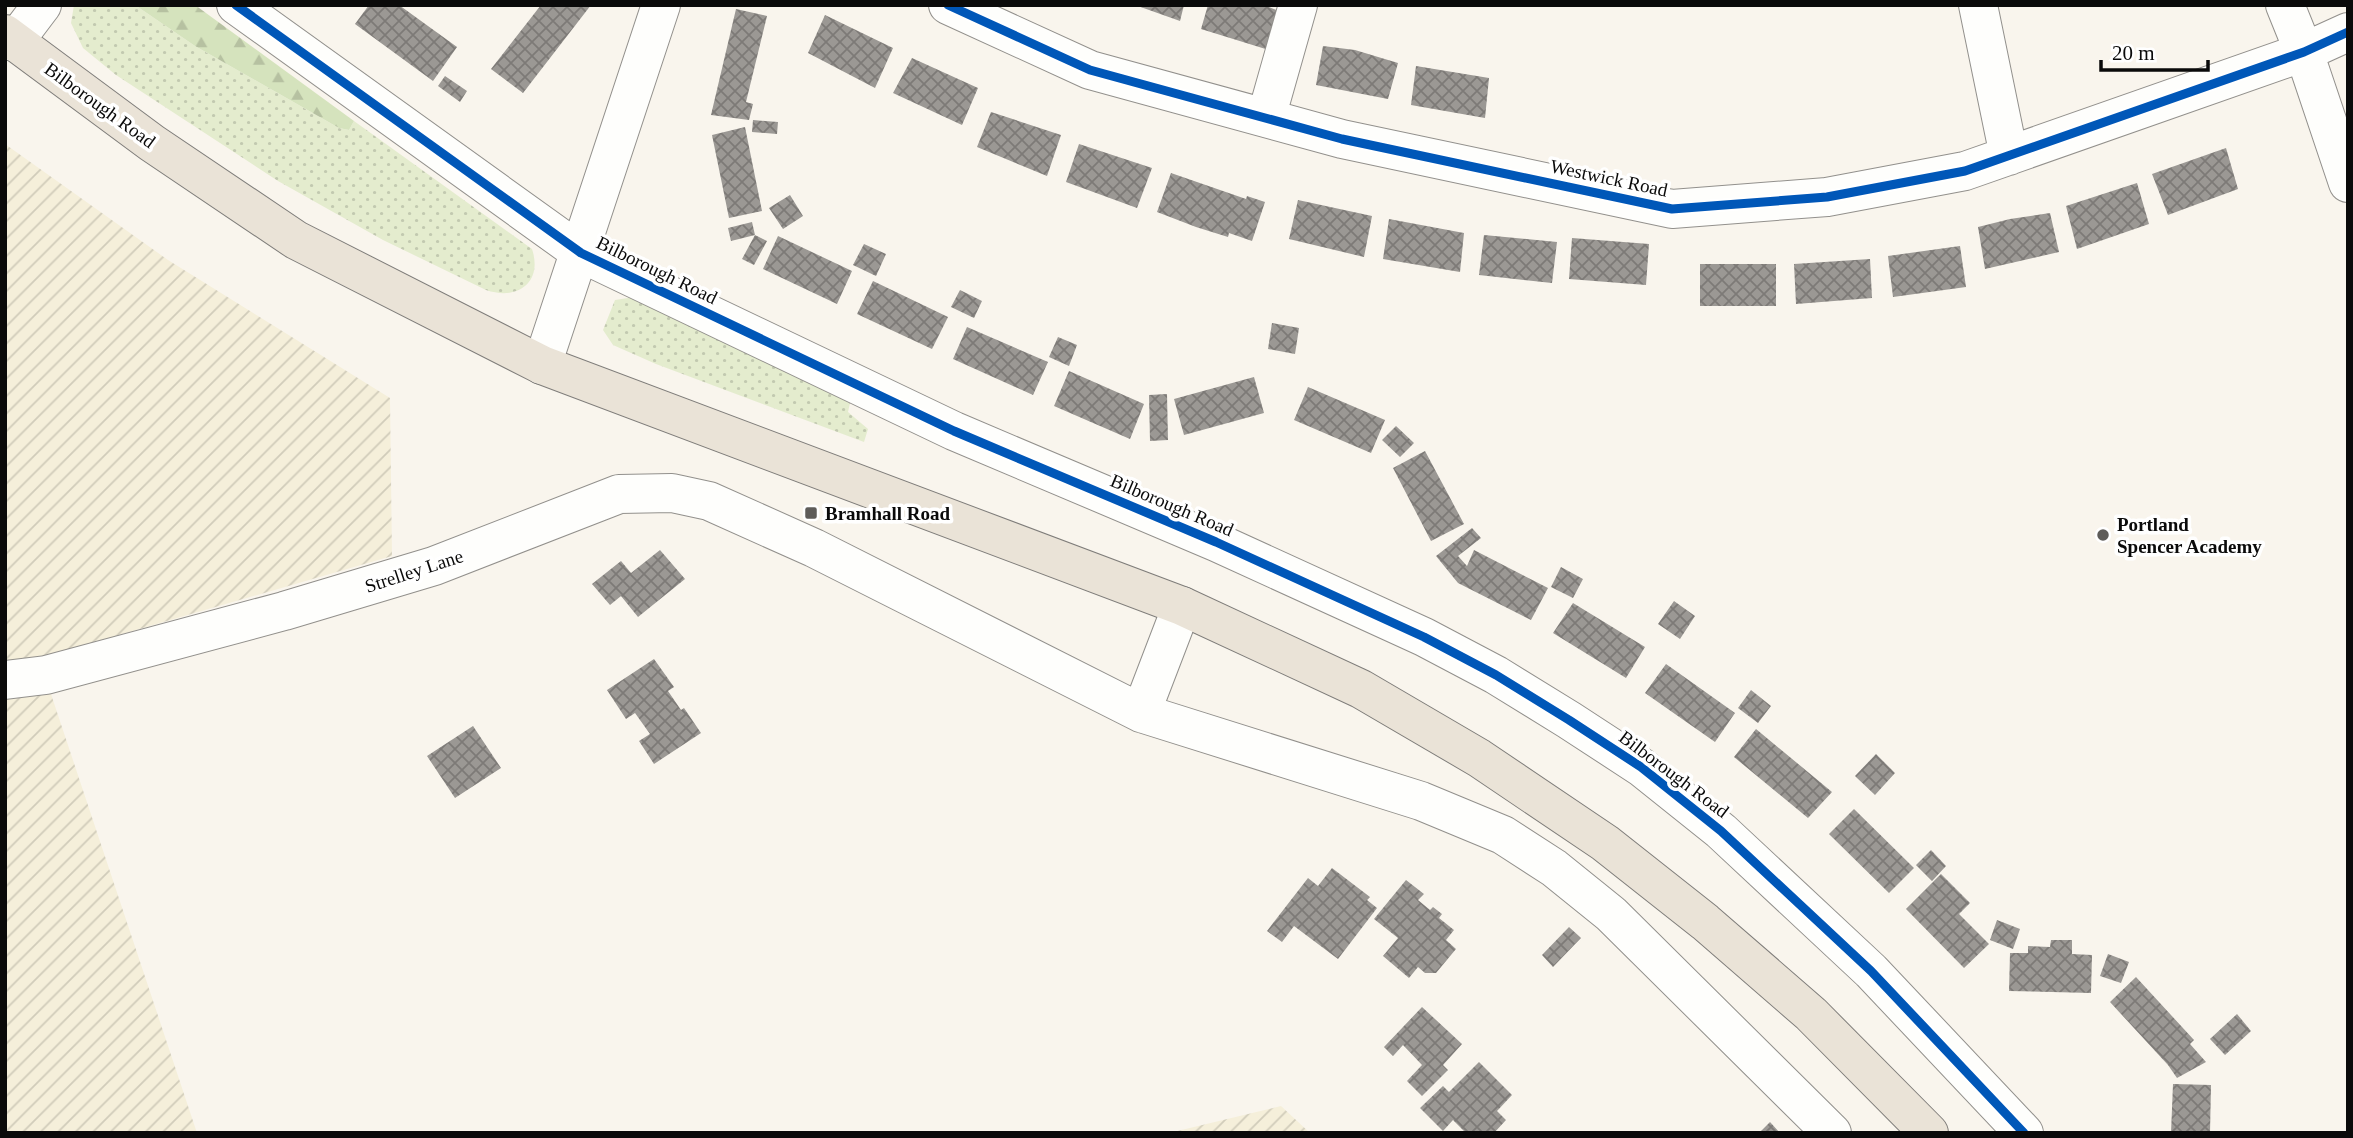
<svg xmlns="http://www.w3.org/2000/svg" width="2353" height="1138" font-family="'Times New Roman',serif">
<defs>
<pattern id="farmland-furrows" width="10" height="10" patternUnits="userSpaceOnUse" patternTransform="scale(1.75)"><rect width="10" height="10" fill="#f5efda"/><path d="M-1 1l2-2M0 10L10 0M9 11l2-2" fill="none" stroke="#d1ccba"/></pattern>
<pattern id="grass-dots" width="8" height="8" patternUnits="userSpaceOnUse" patternTransform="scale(1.75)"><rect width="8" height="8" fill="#e4ecce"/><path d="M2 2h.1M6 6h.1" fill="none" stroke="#c2c9b0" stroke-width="1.8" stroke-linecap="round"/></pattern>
<pattern id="forest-firs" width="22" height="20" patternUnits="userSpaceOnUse" patternTransform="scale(1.75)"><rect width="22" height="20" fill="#d5e3bd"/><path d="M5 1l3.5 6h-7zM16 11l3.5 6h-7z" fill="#b6c1a1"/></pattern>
<pattern id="building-cross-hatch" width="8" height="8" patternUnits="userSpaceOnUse" patternTransform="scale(1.75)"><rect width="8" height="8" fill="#9b9894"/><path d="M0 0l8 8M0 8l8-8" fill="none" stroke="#7d7a77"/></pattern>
</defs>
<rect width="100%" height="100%" fill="#f9f5ed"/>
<path fill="url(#farmland-furrows)" d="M5,144L168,260L390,398L392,556L39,658L197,1133H5Z
M1281,1106L1310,1133H1169Z"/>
<path fill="url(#grass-dots)" d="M74,5H135L195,46L339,128L349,130L354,121L532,249C543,282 518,301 486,290L383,240L278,181L116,75L83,48L71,23Z
M634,297L850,403L848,412L868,429L864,442L656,364L613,345L603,330L615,300Z"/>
<path fill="url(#forest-firs)" d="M135,5H195L354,121L349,130L339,128L195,46Z"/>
<path fill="url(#building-cross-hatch)" d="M369,5H399L457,47L433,81L355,24Z
M541,5H591L523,93L491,69Z
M1135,5H1184L1180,21Z
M1208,5H1264L1284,13L1272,51L1201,29Z
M736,9L767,16L746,102L753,104L749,120L711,115Z
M825,15L893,48L875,88L808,53Z
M1323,46L1355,50L1398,63L1388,99L1316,85Z
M912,58L978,88L962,125L893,93Z
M1416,66L1489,78L1485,118L1411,105Z
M445,76L467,91L460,102L438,86Z
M991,112L1061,135L1047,176L977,147Z
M753,120L778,122L777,134L752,132Z
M745,127L762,211L729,218L712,135Z
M1079,144L1152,168L1137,208L1066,182Z
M2226,148L2238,189L2168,215L2152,174Z
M1171,173L1246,199L1247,196L1265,202L1252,241L1229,233L1228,237L1196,227L1157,212Z
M2137,183L2149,224L2077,249L2066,206Z
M790,195L803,216L783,229L769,208Z
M1298,200L1372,216L1364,257L1289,239Z
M2050,213L2059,252L1985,269L1978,227L2010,219Z
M1389,219L1464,233L1460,272L1383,259Z
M752,222L755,235L767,241L754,265L742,259L755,235L731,241L728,228Z
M1484,235L1557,242L1552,283L1479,275Z
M778,236L852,271L837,304L763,269Z
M1572,238L1649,244L1646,285L1569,279Z
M864,244L886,254L876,276L853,265Z
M1960,246L1966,287L1893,297L1888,256Z
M1870,259L1872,298L1796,304L1794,264Z
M1700,264H1776V306H1700Z
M873,281L948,317L932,349L857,314Z
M960,290L982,301L974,318L951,307Z
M1272,323L1299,328L1295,354L1268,349Z
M967,327L1048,362L1033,395L953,359Z
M1058,337L1077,345L1069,366L1049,357Z
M1069,371L1144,404L1130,439L1054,406Z
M1254,377L1264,413L1184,435L1174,399Z
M1308,387L1385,420L1371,453L1294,420Z
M1167,394L1168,440L1150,441L1149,395Z
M1396,426L1414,443L1400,457L1382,440Z
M1425,451L1464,524L1431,541L1393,468Z
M1472,528L1481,538L1458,556L1467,566L1474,550L1548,588L1531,620L1458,583L1436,556Z
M660,550L685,579L638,617L621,596L610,605L592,584L621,561L631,573Z
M1561,567L1583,579L1573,598L1551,587Z
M1674,601L1695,616L1680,639L1658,624Z
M1573,603L1645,647L1626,678L1553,633Z
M654,659L674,687L668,691L681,710L684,708L701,733L654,764L639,741L650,734L635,713L626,719L607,690Z
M1666,664L1735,713L1715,742L1645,693Z
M1751,690L1771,706L1758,723L1738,708Z
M473,726L501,768L455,798L427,756Z
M1756,729L1832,792L1808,818L1734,757Z
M1876,754L1895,773L1875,795L1855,776Z
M1854,809L1914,868L1889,893L1829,834Z
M1931,850L1946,866L1932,881L1916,865Z
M1332,868L1370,897L1367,900L1377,908L1338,959L1294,926L1282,942L1267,931L1308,878L1318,886Z
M1941,874L1970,903L1959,914L1989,944L1964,968L1906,909Z
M1406,880L1424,894L1418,900L1430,910L1433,907L1442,914L1439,918L1454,930L1446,940L1456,949L1436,973H1425L1418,967L1409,978L1383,956L1398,938L1374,919Z
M1997,920L2020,929L2013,949L1990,940Z
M1569,927L1581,938L1553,967L1542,955Z
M2051,940H2072V954L2092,955L2091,993L2009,991L2010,953H2028V946L2050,947Z
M2108,954L2129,962L2121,983L2100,976Z
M2136,977L2194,1040L2190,1044L2206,1062L2177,1078L2168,1065L2110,1002Z
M1422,1007L1462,1044L1443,1065L1448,1070L1422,1096L1407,1081L1422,1065L1403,1045L1393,1056L1384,1047Z
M2237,1014L2251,1031L2225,1055L2210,1039Z
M1479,1062L1512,1095L1497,1111L1506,1120L1494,1133H1466L1453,1120L1443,1131L1420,1108L1443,1086L1449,1092Z
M2173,1084L2211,1085L2210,1133H2171Z
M1770,1122L1780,1133H1759Z"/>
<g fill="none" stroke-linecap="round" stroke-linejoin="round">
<defs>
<path id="minor" d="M236,5L581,253L954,431L1216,542L1424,637L1496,675L1569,720L1641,767L1721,831L1871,971L2024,1133
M948,5L1090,70L1342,139L1672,209L1827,197L1965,171L2304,52L2348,32
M1978,5L2009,156
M2285,5L2304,52L2348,183
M14,42L42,5
M1266,118L1298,5
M542,365L661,5
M5,680L46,675L284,611L434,566L619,494L672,493L709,501L814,548L1141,713L1421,801L1503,835L1554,868L1611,914L1832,1133
M1141,713L1182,606"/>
<path id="major" d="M5,34L152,143L296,240L542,365L1182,606L1361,689L1479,758L1605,843L1705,922L1811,1014L1929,1133"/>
</defs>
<use href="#minor" stroke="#92908c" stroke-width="40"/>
<use href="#major" stroke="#7f7d7a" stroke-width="40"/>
<use href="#minor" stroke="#fefefc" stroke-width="38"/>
<use href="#major" stroke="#eae3d7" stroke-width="38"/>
<defs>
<path id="cycleway" d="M236,5L581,253L954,431L1216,542L1424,637L1496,675L1569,720L1641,767L1721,831L1871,971L2024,1133
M948,5L1090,70L1342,139L1672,209L1827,197L1965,171L2304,52L2348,32"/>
</defs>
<use href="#cycleway" stroke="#fff" stroke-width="13"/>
<use href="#cycleway" stroke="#0057b8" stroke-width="9"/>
</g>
<g fill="#5e5c59" stroke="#fff" stroke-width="2.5">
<rect x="804" y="506" width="14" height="14" rx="3.5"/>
<circle cx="2103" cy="535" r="7"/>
</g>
<g text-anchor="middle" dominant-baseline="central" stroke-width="7" stroke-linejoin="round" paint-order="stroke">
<g font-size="19" fill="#0a0a0a" stroke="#fff">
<text transform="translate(100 105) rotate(36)">Bilborough Road</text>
<text transform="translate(1609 178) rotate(12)">Westwick Road</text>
<text transform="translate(657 270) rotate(26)">Bilborough Road</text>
<text transform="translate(1172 505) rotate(23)">Bilborough Road</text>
<text transform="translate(414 571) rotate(-18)">Strelley Lane</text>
<text transform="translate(1674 774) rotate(37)">Bilborough Road</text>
</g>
<g font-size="19" font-weight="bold" fill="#0a0a0a" stroke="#fff" text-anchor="start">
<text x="825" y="513">Bramhall Road</text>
<text x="2117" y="524">Portland<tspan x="2117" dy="22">Spencer Academy</tspan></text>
</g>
</g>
<rect width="2353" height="1138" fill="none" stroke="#0a0a0a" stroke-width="14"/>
<path d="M2101 60v10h107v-10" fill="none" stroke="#0a0a0a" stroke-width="3.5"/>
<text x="2112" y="60" font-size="21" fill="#0a0a0a" stroke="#ffffff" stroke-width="5" paint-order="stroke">20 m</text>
</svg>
